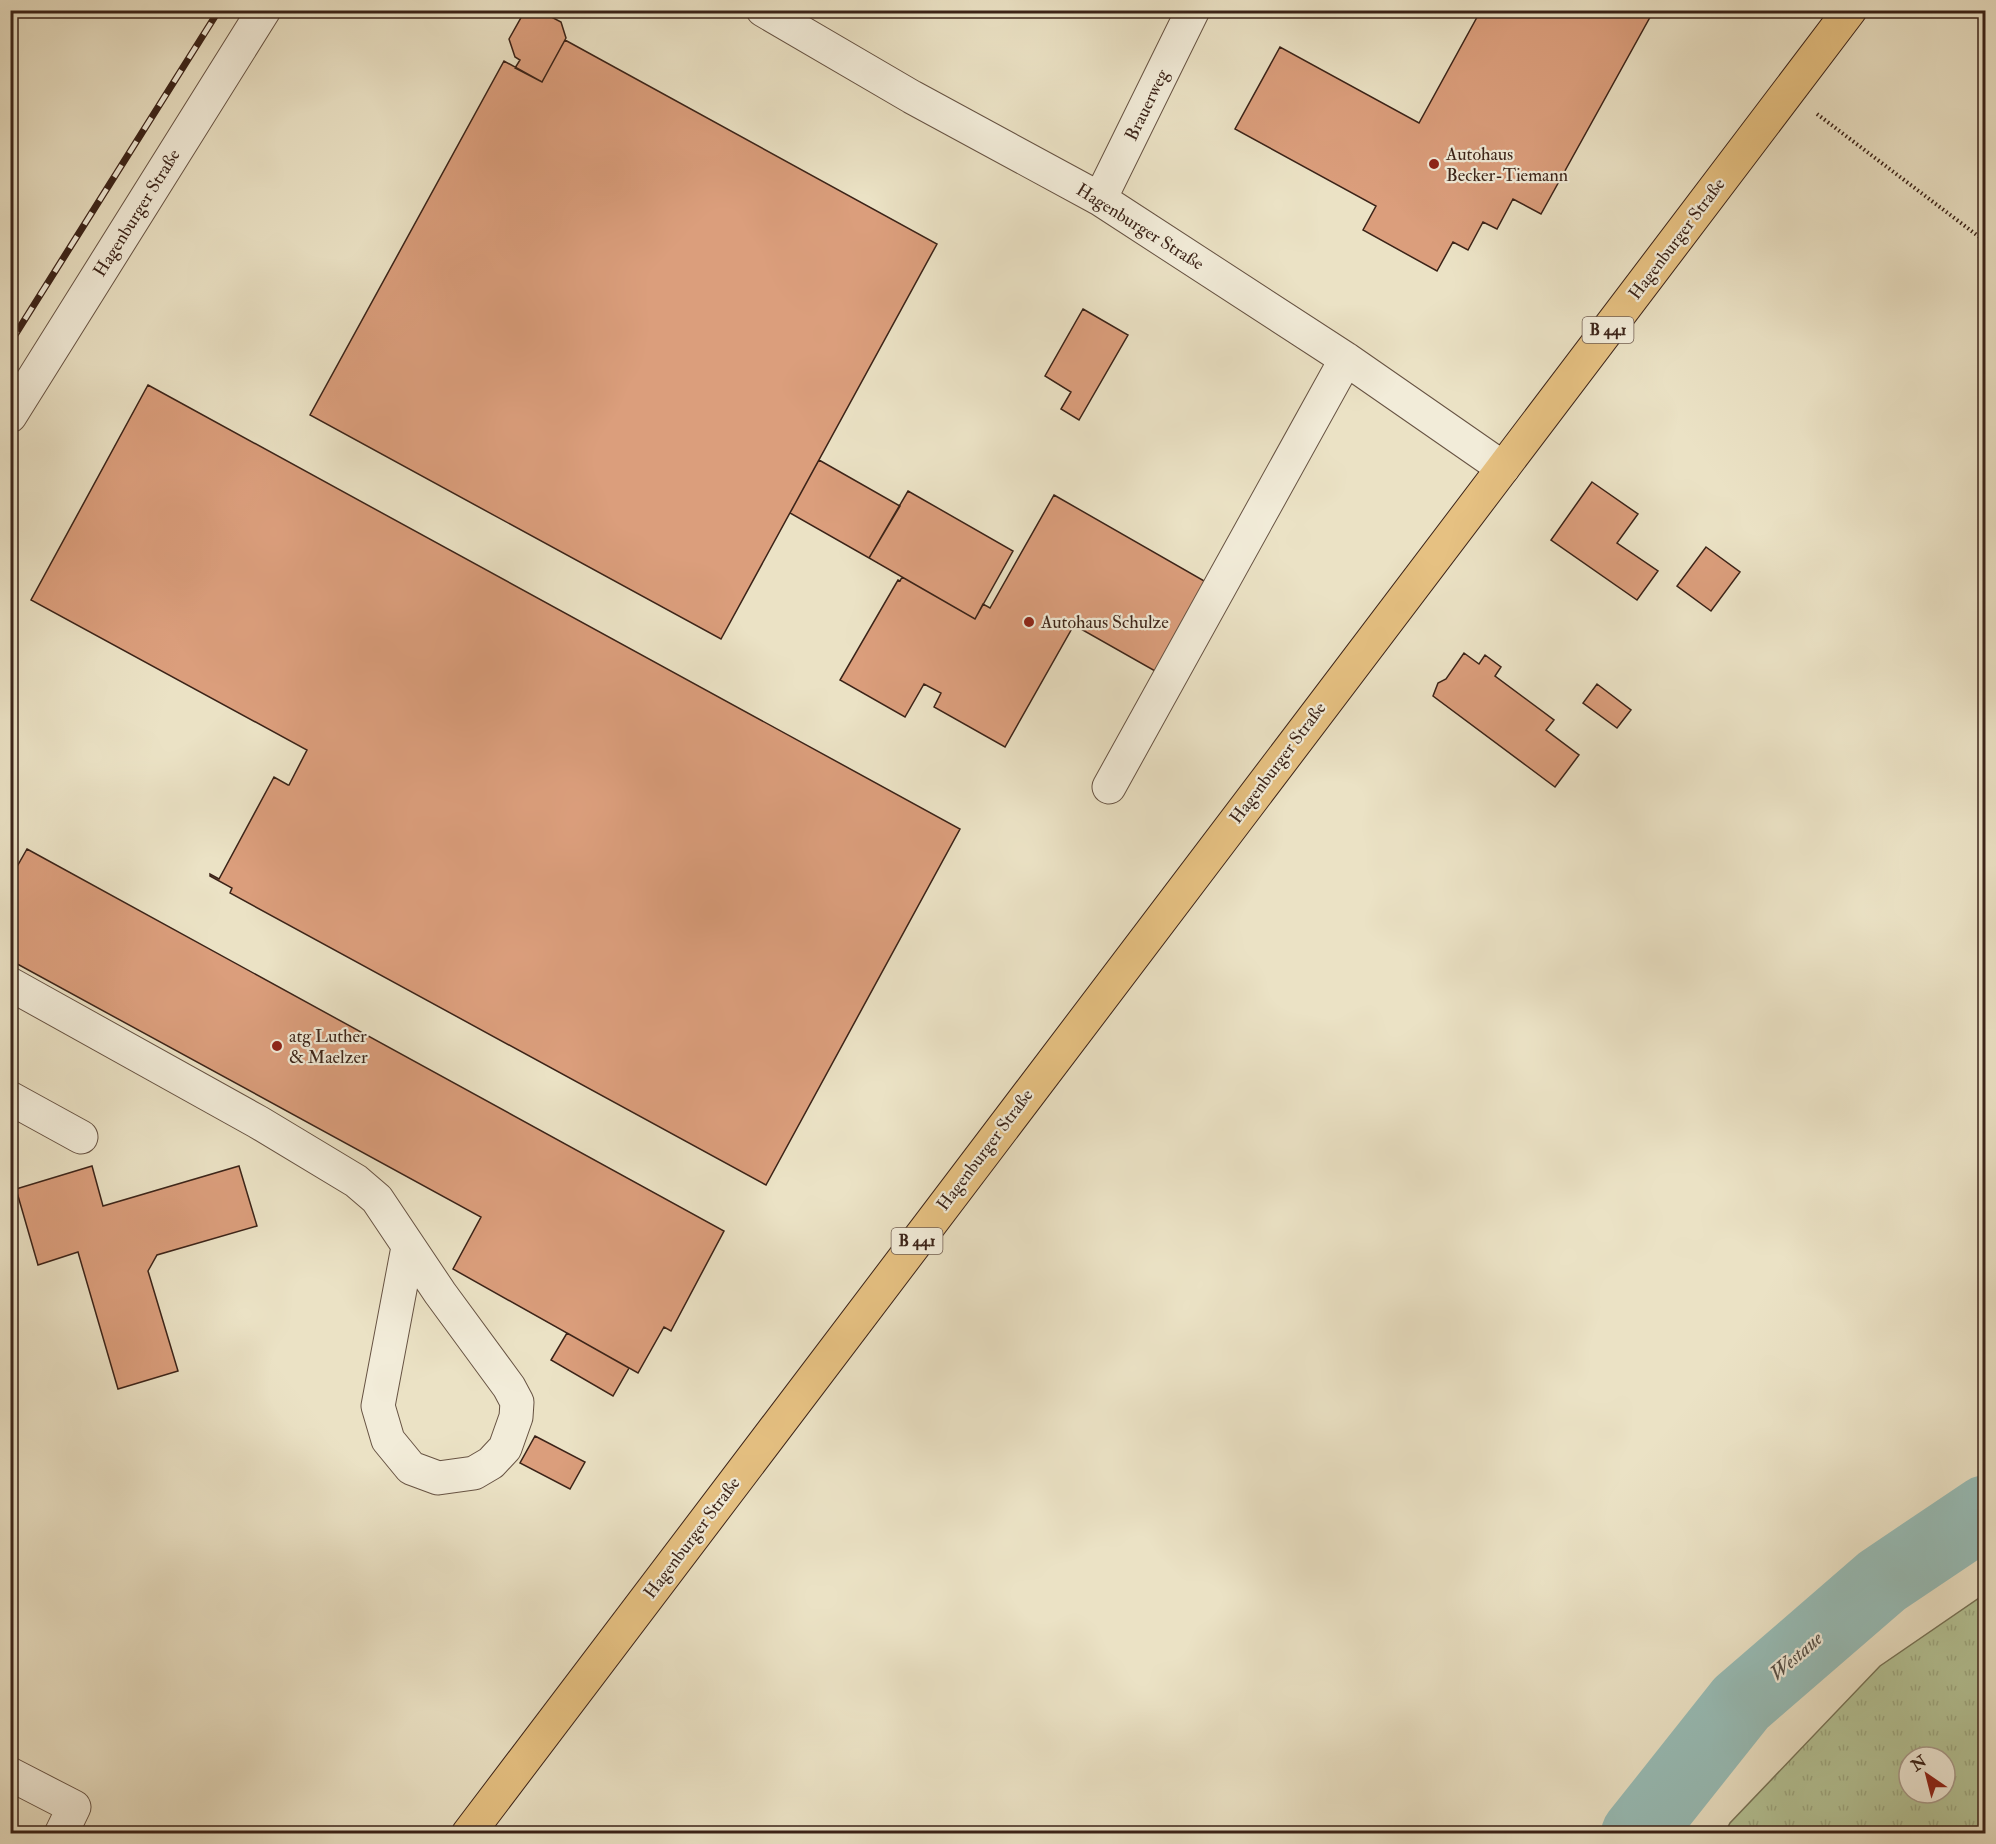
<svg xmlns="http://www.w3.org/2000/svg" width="1996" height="1844" font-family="'IM FELL Double Pica',serif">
<defs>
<pattern id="grass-tufts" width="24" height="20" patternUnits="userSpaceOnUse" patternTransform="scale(1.5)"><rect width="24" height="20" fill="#b5c497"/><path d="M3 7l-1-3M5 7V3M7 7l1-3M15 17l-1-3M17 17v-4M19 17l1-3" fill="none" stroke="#9da881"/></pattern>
</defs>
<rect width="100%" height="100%" fill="#ebe2c5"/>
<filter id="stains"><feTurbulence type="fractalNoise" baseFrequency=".00333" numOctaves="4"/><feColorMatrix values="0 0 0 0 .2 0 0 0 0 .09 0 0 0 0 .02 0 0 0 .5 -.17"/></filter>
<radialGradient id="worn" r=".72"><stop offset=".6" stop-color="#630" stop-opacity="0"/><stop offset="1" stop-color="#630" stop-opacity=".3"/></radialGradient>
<path fill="url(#grass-tufts)" stroke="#787458" stroke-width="1.5" fill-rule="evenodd" d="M1985,1594V1833H1725L1730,1823L1880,1666ZM1909,1757H1945V1793H1909Z"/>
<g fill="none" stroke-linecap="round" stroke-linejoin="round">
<path stroke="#98bdb7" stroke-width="72" d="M1637,1834L1741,1703L1882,1581L1986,1511"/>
</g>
<path fill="#db9e7c" stroke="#3b2318" stroke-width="1.5" d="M1481,10H1654L1541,214L1513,199L1497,229L1483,222L1468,250L1453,242L1437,271L1363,230L1376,206L1235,129L1280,47L1419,123Z
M540,11L561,22L566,38L542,82L515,68L520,60L515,57L509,39L522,16Z
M565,40L937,244L721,639L310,415L504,61L542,82Z
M1083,309L1128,335L1079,420L1061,409L1071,392L1045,376Z
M148,385L960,829L766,1185L230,893L232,888L210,876V874L219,879L274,777L288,785H289L307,750L31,600Z
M819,460L900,506L869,558L790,513Z
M1592,482L1638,514L1617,543L1658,571L1637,600L1551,540Z
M908,491L1013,551L975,619L869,558Z
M1054,495L1206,582L1155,671L1074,625L1005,747L934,707L941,693L924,684L905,717L840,680L898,580L900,581L902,577L975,619L983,604L990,608Z
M1706,547L1740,572L1711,611L1677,586Z
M1464,653L1479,664L1485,655L1501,667L1495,676L1554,720L1546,730L1579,755L1555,787L1433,696L1438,683L1446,679Z
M1597,684L1631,710L1617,728L1583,703Z
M27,849L724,1231L671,1331L664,1327L638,1373L453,1269L481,1217L10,960V879Z
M92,1166L103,1206L239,1166L257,1226L157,1255L148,1271L178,1371L118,1389L78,1252L38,1265L16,1189Z
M567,1333L629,1368L613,1396L551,1360Z
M535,1436L585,1462L570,1489L520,1463Z"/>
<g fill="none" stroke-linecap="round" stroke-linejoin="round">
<defs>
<path id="minor" d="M763,10L912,97L1100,199L1346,359L1503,468
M1100,199L1193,10
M10,416L264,10
M1109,787L1346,359
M10,984L258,1122L356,1181L377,1199L440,1293L509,1387L517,1402L516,1417L505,1448L491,1463L474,1473L438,1478L411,1468L388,1440L378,1406L408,1247
M10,1098L81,1137
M10,1774L74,1807L61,1834"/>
<path id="major" d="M468,1834L1850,10"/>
</defs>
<use href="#minor" stroke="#675343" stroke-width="35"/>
<use href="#major" stroke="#3b2318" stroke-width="35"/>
<path stroke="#3b2318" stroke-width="4" stroke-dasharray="1.5 3" stroke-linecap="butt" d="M1817,114L1986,242"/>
<use href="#minor" stroke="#f2ecd9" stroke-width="33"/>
<use href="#major" stroke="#e6c182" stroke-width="33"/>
<defs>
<path id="rail" d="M10,343L219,10"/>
</defs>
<use href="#rail" stroke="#3b2318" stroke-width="7"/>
<use href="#rail" stroke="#f2ecd9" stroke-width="4.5" stroke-dasharray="14" stroke-linecap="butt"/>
</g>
<g fill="#8f2418" stroke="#f2ecd9" stroke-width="2">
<circle cx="1434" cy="164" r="6"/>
<circle cx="1029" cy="622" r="6"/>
<circle cx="277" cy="1046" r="6"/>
</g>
<g text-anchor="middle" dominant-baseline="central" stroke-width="4.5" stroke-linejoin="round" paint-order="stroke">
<g fill="#f2ecd9" stroke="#725f52" stroke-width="1.5">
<rect x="1582.5" y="317" width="51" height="26" rx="4.5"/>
<rect x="891.5" y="1228" width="51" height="26" rx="4.5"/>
</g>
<g font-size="16" font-weight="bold" fill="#3b2318">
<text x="1608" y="330">B 441</text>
<text x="917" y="1241">B 441</text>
</g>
<g font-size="18" fill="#3b2318" stroke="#f2ecd9">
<text transform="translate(1147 105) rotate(-64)">Brauerweg</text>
<text transform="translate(137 213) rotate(-58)">Hagenburger Straße</text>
<text transform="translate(1140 227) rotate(32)">Hagenburger Straße</text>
<text transform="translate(1677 239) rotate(-53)">Hagenburger Straße</text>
<text transform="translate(1278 763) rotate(-53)">Hagenburger Straße</text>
<text transform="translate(985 1150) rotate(-53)">Hagenburger Straße</text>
<text transform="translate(692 1538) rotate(-53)">Hagenburger Straße</text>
</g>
<g font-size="18" fill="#3b2318" stroke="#f2ecd9" text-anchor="start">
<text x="1446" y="154">Autohaus<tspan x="1446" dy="21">Becker-Tiemann</tspan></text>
<text x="1041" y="622">Autohaus Schulze</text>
<text x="289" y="1036">atg Luther<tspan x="289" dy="21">&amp; Maelzer</tspan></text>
</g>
<g font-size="20" font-style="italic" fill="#575148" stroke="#f2ecd9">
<text transform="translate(1796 1656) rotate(-41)">Westaue</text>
</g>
</g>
<rect width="1996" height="1844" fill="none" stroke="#ebe2c5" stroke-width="36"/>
<rect x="12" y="12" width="1972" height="1820" fill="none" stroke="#3b2318" stroke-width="3"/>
<rect x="18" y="18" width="1960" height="1808" fill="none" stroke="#3b2318" stroke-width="1.5"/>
<g transform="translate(1927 1775) rotate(325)"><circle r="28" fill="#f2ecd9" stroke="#a99c8c" stroke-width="1.5"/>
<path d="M0-4.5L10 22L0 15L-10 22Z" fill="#8f2418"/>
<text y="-9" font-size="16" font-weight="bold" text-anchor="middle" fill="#3b2318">N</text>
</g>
<rect width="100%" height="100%" filter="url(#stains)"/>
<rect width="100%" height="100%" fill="url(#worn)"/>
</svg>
